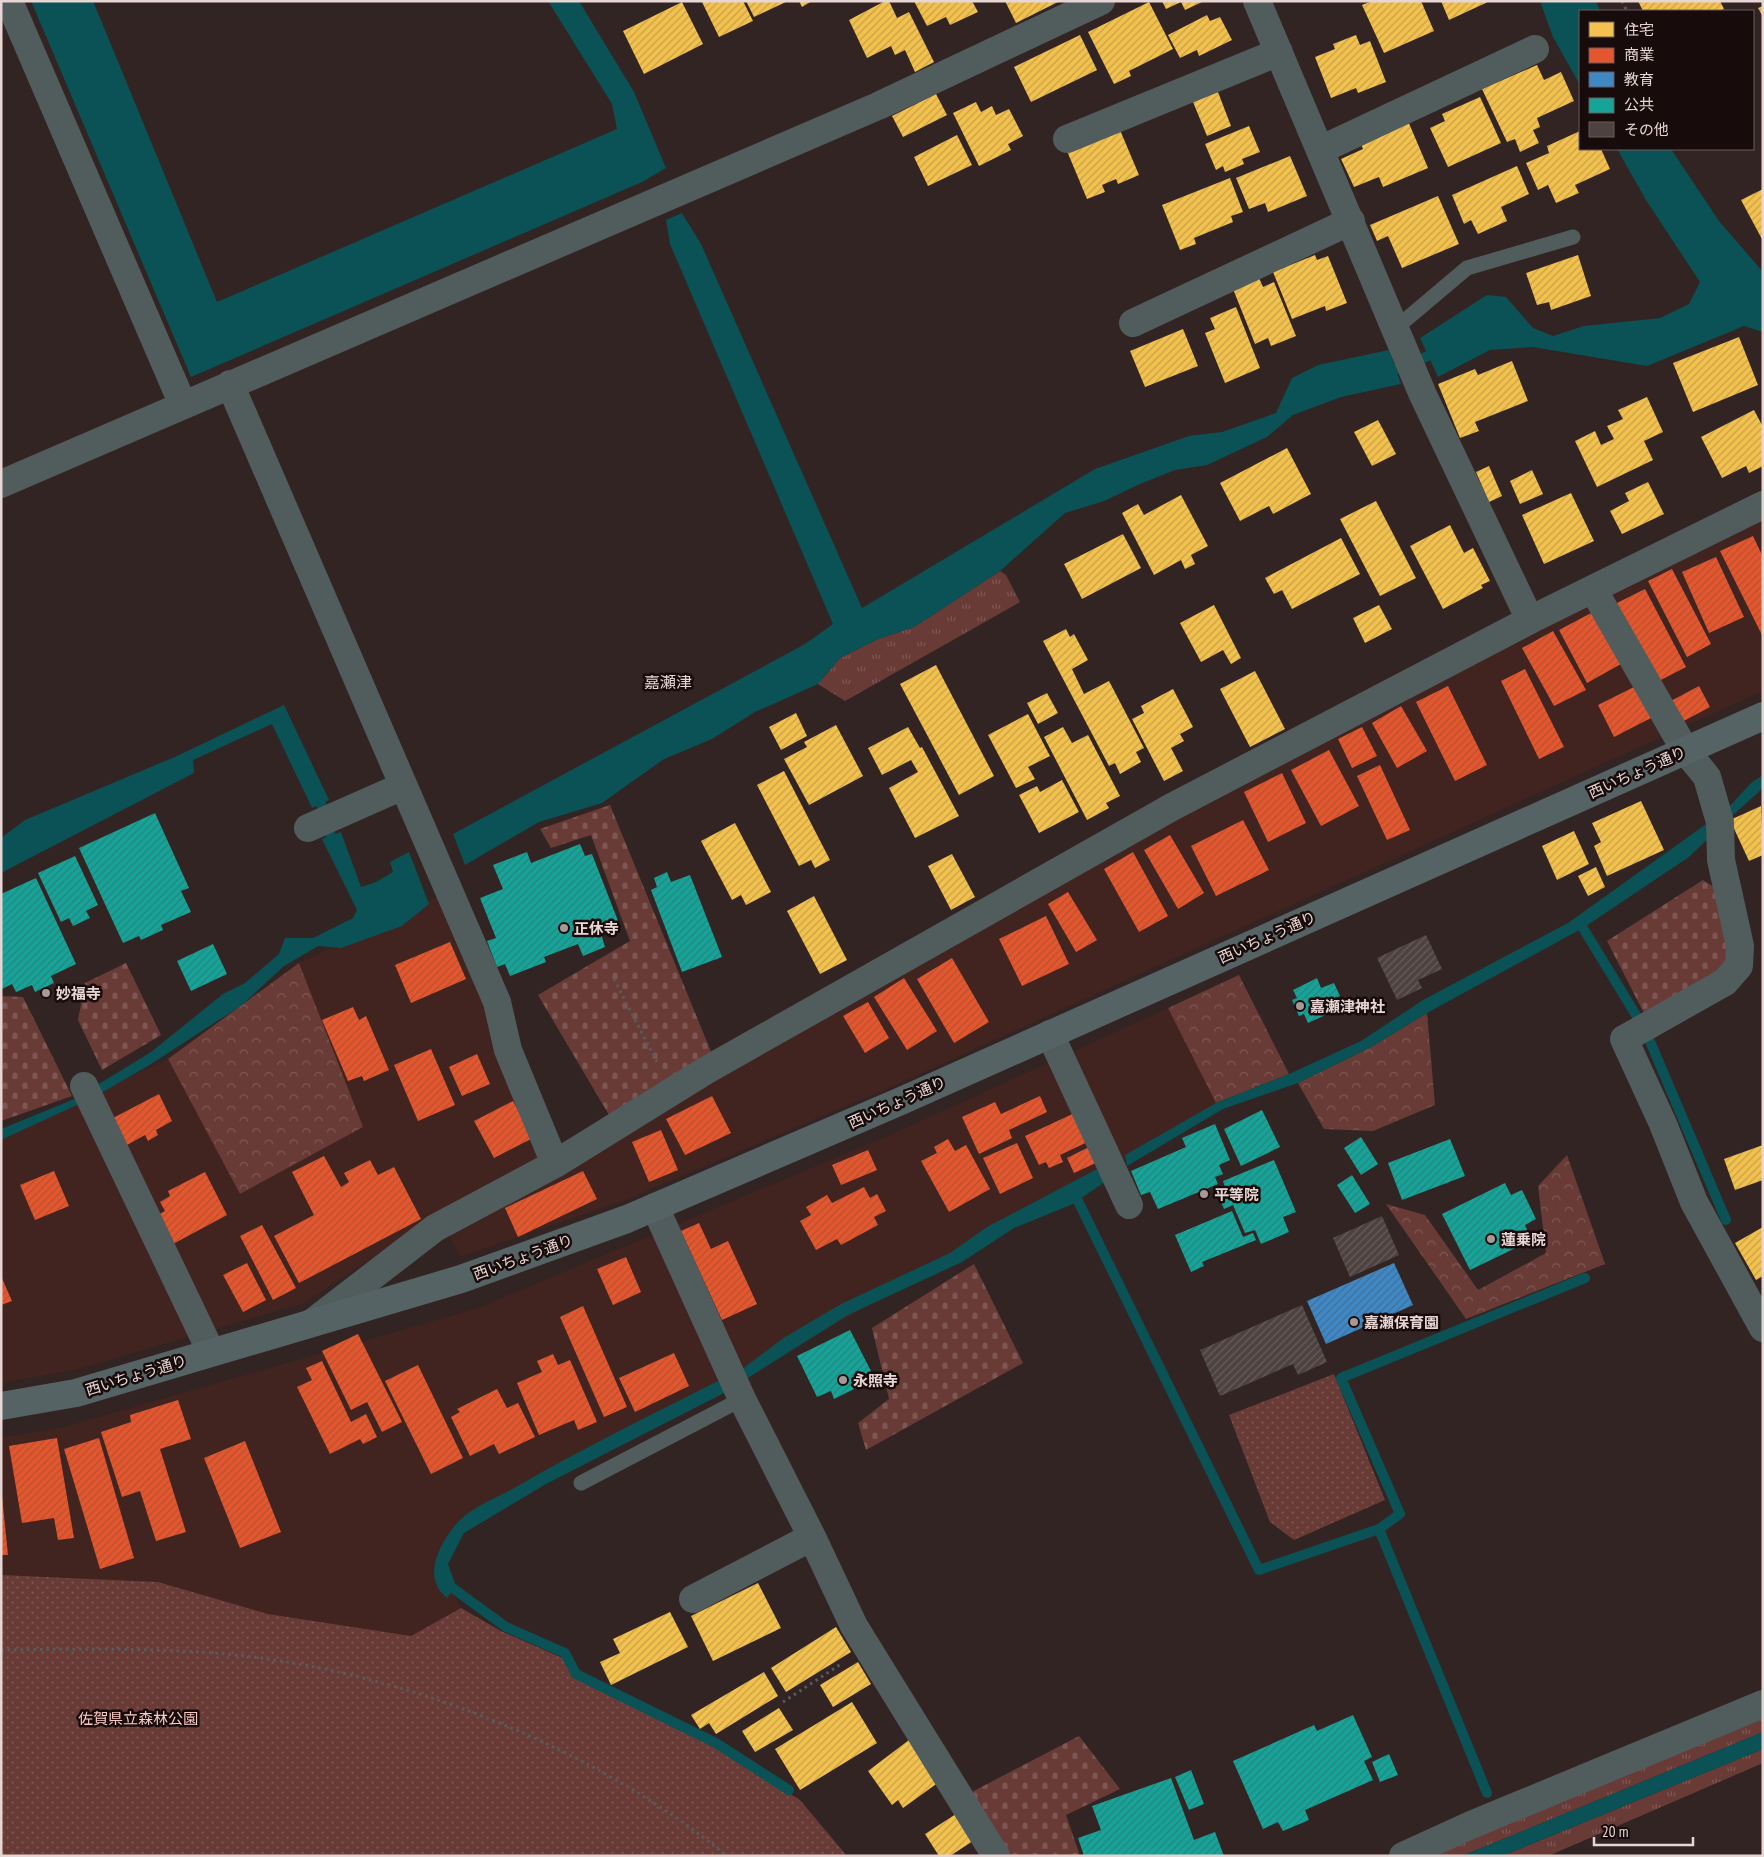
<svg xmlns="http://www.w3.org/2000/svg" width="1764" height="1857" font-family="'PT Sans Narrow','Noto Sans JP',sans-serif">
<defs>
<pattern id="grass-tufts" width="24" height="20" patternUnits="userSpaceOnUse" patternTransform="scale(1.25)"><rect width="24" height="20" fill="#693b37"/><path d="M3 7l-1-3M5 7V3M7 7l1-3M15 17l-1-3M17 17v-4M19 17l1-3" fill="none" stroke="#7e5753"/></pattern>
<pattern id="forest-crowns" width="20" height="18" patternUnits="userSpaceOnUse" patternTransform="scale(1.25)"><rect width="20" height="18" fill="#693b37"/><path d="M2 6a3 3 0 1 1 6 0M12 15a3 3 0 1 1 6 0" fill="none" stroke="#7e5753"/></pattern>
<pattern id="cemetery-stones" width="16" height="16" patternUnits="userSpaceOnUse" patternTransform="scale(1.25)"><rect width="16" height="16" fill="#693b37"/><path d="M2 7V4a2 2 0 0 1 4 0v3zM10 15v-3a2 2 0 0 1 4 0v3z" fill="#7e5753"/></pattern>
<pattern id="park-dots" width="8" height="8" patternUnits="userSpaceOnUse" patternTransform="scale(1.25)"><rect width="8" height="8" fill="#693b37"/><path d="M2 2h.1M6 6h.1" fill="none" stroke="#7e5753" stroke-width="1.8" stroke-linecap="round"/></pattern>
<pattern id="homes-hatch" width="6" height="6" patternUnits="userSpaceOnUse" patternTransform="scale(1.25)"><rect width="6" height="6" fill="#f2c14e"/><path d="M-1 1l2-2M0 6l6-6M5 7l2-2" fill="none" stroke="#c7a14a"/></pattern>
<pattern id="shops-hatch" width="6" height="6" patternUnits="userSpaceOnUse" patternTransform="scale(1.25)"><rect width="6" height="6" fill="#e4572e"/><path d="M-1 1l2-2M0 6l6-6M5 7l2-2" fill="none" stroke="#b55033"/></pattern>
<pattern id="schools-hatch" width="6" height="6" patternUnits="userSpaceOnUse" patternTransform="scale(1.25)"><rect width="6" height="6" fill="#3f88c5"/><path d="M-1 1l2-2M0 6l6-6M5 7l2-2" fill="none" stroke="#416f96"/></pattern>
<pattern id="public-hatch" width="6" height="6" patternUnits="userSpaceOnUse" patternTransform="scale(1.25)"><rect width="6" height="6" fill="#17a398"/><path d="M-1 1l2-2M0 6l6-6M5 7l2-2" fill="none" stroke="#25857e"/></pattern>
<pattern id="building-hatch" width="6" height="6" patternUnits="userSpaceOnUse" patternTransform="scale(1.25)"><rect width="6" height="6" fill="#4d4240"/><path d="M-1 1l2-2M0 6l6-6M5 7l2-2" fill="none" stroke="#675d5b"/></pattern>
</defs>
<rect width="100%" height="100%" fill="#322422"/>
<path fill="#412320" d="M1763,493V691L891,1087L623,1201L460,1257L439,1215L302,1304L75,1370L1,1383V1138L168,1059L240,1194L362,1127L299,963L455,888L512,1046L564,1148Z
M1168,1008L1217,1104L1069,1193L729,1384L460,1523L442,1571L461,1608L411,1636L268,1614L158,1582L1,1575V1438L64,1427L478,1308L892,1134Z"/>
<path fill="url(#grass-tufts)" d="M1000,571L1006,575L1020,602L845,701L818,684L840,658L878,639L914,627Z
M1763,1716V1732L1462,1856H1427Z
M1763,1749V1763L1548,1856H1502Z"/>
<path fill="url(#forest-crowns)" d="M299,963L363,1127L240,1194L168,1059Z
M1239,975L1289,1074L1216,1103L1168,1008Z
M1427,1013L1435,1105L1373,1131L1324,1129L1298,1083L1373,1046Z
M1567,1155L1605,1264L1466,1319L1386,1204L1425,1215L1478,1290L1546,1253L1538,1186Z"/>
<path fill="url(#cemetery-stones)" d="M610,805L714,1059L612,1120L538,995L630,941L591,835L551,848L540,829Z
M1703,880L1720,891L1734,965L1647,1019L1607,941Z
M126,963L161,1035L102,1070L78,1020L85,983Z
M1,996L23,997L72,1096L1,1121Z
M974,1264L1023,1363L866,1450L858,1423L889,1399L872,1328Z
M1079,1736L1120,1789L1066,1815L1080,1856H1006L968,1794Z"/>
<path fill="url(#park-dots)" d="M1334,1374L1385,1500L1294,1540L1270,1522L1229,1415Z
M1,1575L158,1582L268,1614L411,1636L461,1608L501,1631L565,1659L572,1677L713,1745L800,1800L847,1856H1Z"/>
<path fill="#0a5255" d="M31,1H93L217,302L617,129L612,104L548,1H579L634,92L666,168L642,182L191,377Z
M1540,1H1596L1600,11H1580V85L1553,37Z
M1617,149H1671L1719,221L1763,272V332L1744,326L1647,366L1533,347L1490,350L1438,377L1420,338L1487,295L1506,297L1533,328L1553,336L1584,326L1660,318L1689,304L1700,282L1646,200Z
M682,213L701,244L862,608L1095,469L1189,436L1222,432L1276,413L1292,378L1318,365L1389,350L1401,384L1341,397L1293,415L1267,437L1207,465L1175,470L1140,484L1104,501L1065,513L1000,571L914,627L878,639L840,658L818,684L755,712L712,739L664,759L602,803L539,822L465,865L453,834L805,644L833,624L670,244L666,220Z
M284,705L329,800L312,808L272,724L193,760L194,773L1,873V838L25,820L177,756Z
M1763,775V788L1731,817L1727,809L1751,783Z
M1709,822L1712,835L1689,857L1583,928L1427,1013L1373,1046L1298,1083L1223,1109L1127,1166L1125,1155L1216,1103L1289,1074L1361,1041L1423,1000L1568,923Z
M341,832L361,887L376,882L393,872L390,862L409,852L429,904L402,926L341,948L318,946L284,966L242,1005L148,1066L96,1096L94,1087L151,1052L223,994L245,983L279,954L285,938H313L353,918L357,910L322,839Z
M77,1098L79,1104L1,1140V1129Z
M1099,1168L1106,1181L1073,1204L1014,1228L962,1262L848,1315L743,1381L738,1372L785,1337L841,1304L950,1253L987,1227Z
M722,1379L728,1391L546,1484L464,1533L448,1564L456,1586L447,1598C420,1577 441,1539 461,1519C473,1507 500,1496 516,1487C583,1448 653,1414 722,1379Z
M1763,1732V1749L1502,1856H1462Z"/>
<path fill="url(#homes-hatch)" d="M743,1L753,21L719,37L702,2Z
M746,1H788L754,17Z
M799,1H812L802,7Z
M885,1H889L897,18L909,12L934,62L915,72L905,50L895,55L891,46L867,58L849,20Z
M914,1H972L978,12L950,25L946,17L927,26Z
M1005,1H1060L1016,23Z
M1162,1H1204L1185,10L1181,2L1166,9Z
M1372,1H1421L1434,31L1384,53L1362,5Z
M1441,1H1490L1449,20Z
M1638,1H1720L1724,9L1721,11H1643Z
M682,2L703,44L644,74L623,31Z
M1149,2L1173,49L1129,71L1131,76L1114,84L1088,32Z
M1763,6V17L1758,8Z
M1207,15L1210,21L1220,17L1232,40L1199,56L1197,50L1180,58L1168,35Z
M1080,35L1097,70L1031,102L1014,67Z
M1356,35L1360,45L1370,41L1386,82L1358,93L1356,88L1331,98L1315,57L1335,49L1333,44Z
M1537,65L1544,80L1561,72L1574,101L1537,118L1540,127L1533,130L1539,143L1520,152L1515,139L1507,142L1482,89Z
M1218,92L1231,126L1207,136L1193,102Z
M936,94L947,115L903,137L892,116Z
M1480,97L1501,143L1448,167L1430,128L1445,121L1442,114Z
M976,102L981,112L992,106L996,115L1009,109L1023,136L1008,144L1011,150L979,166L953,113Z
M1408,121L1428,168L1383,187L1379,177L1354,187L1341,159L1363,149L1360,142Z
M1249,126L1260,152L1242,159L1244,164L1225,172L1223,166L1216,170L1205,144Z
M1120,130L1139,175L1118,184L1116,179L1102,185L1105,192L1087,199L1067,151Z
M1580,131V149H1601L1610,169L1575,185L1579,193L1556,203L1548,185L1538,190L1526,163L1549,153L1547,146Z
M957,135L972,165L928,186L914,157Z
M1290,156L1307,196L1268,212L1265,203L1249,209L1236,178Z
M1517,166L1529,194L1501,207L1507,221L1478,234L1471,220L1464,224L1452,195Z
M1230,178L1243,212L1231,216L1233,222L1194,238L1196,244L1180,250L1162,205Z
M1763,189V241L1741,200Z
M1438,196L1459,244L1402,268L1388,236L1377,241L1370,225Z
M1315,255L1317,260L1328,256L1347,303L1326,311L1325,306L1292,319L1273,272Z
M1578,255L1591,296L1551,310L1549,302L1537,305L1526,273Z
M1259,278L1263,287L1274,282L1296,336L1271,346L1268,338L1255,344L1233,289Z
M1236,307L1260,368L1225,383L1205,333L1215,329L1210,318Z
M1183,329L1198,366L1145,387L1130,351Z
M1739,337L1758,385L1693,412L1673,363Z
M1512,361L1528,401L1475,422L1479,431L1460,438L1438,384L1475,369L1478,375Z
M1647,397L1663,432L1644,441L1653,460L1597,487L1575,441L1595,431L1601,445L1614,439L1607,426L1623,419L1618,410Z
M1754,410L1763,427V466L1749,473L1746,466L1722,478L1701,437Z
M1378,420L1396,454L1372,466L1354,432Z
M1287,448L1311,494L1273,514L1269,506L1240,521L1220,483Z
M1489,466L1502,496L1489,502L1476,472Z
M1532,470L1543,494L1520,504L1510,481Z
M1648,482L1664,514L1622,534L1610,511L1629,501L1625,493Z
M1571,493L1594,541L1544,564L1522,515Z
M1181,495L1208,546L1191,555L1195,564L1185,569L1181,560L1154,575L1122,513L1138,504L1144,515Z
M1376,501L1416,578L1380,596L1340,519Z
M1450,525L1464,553L1473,548L1490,581L1481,585L1483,588L1443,609L1410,546Z
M1123,534L1141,568L1082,599L1064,564Z
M1341,538L1360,574L1292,609L1282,590L1274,594L1265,578Z
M1214,605L1241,658L1231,664L1223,650L1201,662L1180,623Z
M1379,605L1392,629L1365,643L1353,618Z
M1066,629L1070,637L1074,634L1088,660L1072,669L1084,694L1109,681L1144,748L1136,752L1141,762L1120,774L1115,763L1109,766L1043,641Z
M936,665L994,776L959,795L900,684Z
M1255,671L1285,729L1250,747L1220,689Z
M1173,689L1193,727L1180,734L1184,741L1171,748L1183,771L1164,781L1132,719L1144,713L1141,706Z
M1047,693L1058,713L1038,724L1027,703Z
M796,713L807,736L781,750L769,727Z
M1028,714L1050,756L1028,767L1035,779L1016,788L988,735Z
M836,725L863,776L809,805L784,759L807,747L804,742Z
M908,727L920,748L922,747L959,816L915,838L889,788L918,772L911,760L882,775L868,748Z
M1063,727L1072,743L1088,735L1120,796L1106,803L1109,808L1087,820L1044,737Z
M784,771L830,860L815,868L811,860L799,866L757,785Z
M1062,780L1079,812L1039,833L1019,795L1037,786L1040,792Z
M1641,801L1664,850L1607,876L1594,846L1601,842L1592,823Z
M1761,806L1763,855L1749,861L1730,820Z
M735,823L771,892L746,905L741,895L732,900L701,841Z
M1574,831L1589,864L1557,880L1542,846Z
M952,854L975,897L951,910L928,866Z
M1596,867L1605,887L1588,896L1578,876Z
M814,896L847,960L820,974L787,911Z
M1763,1145V1180L1735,1190L1724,1159Z
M1763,1227V1276L1756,1280L1735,1243Z
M758,1583L781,1628L713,1661L691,1616Z
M670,1612L688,1647L611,1685L600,1662L620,1653L613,1639Z
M836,1627L851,1652L786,1692L771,1668Z
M858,1662L871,1684L833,1707L820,1685Z
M764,1672L778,1696L716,1734L709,1723L700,1729L691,1715Z
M852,1702L877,1743L800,1790L775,1749Z
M779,1708L793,1730L755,1752L742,1731Z
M909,1740L939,1782L903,1808L898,1800L892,1805L868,1771Z
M959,1812L976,1839L950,1856H939L925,1834Z"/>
<path fill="url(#shops-hatch)" d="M1753,536L1763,557V637L1720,551Z
M1716,557L1744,617L1709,633L1682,572Z
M1672,569L1711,644L1687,657L1648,581Z
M1645,589L1686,667L1657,682L1617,603Z
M1593,612L1621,664L1587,683L1559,630Z
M1553,631L1586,690L1554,706L1522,648Z
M1525,669L1564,747L1539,759L1501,681Z
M1448,686L1487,765L1455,781L1416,702Z
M1699,686L1710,707L1680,723L1669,702Z
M1634,687L1651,718L1614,737L1598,705Z
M1401,706L1427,751L1397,768L1372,723Z
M1362,727L1377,756L1352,768L1338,739Z
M1329,750L1359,806L1321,826L1291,770Z
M1380,765L1410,830L1387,840L1357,776Z
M1282,773L1306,823L1268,842L1244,792Z
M1243,820L1269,870L1216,896L1191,846Z
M1170,835L1204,893L1178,909L1144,850Z
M1133,852L1168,916L1139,932L1104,869Z
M1068,892L1097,940L1076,952L1048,904Z
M1046,916L1069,964L1022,986L999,939Z
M450,942L466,979L411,1003L395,965Z
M952,958L989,1022L954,1043L917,979Z
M904,978L937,1031L907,1050L874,997Z
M868,1002L889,1038L865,1053L843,1016Z
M353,1007L359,1020L366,1016L389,1070L364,1081L362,1076L348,1081L322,1020Z
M431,1049L455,1105L418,1121L394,1065Z
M477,1054L490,1084L462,1096L449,1067Z
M159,1094L172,1121L156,1130L158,1135L148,1141L145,1135L127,1145L113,1118Z
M712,1096L731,1133L685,1155L666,1119Z
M1040,1096L1047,1112L1009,1130L1012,1138L979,1154L962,1117L995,1102L1001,1114Z
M513,1101L533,1138L494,1158L474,1121Z
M1079,1111L1092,1140L1060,1155L1063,1162L1049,1168L1046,1162L1039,1165L1025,1136Z
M661,1130L678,1170L649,1182L632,1142Z
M948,1139L955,1151L966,1145L990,1189L949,1212L921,1161L937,1153L934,1147Z
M1017,1143L1033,1178L1000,1194L983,1158Z
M1091,1146L1098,1162L1074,1173L1067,1158Z
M868,1150L877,1170L841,1185L832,1165Z
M324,1156L341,1187L349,1182L344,1173L370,1160L378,1175L394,1167L421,1219L299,1283L274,1236L314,1215L292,1172Z
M54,1171L69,1206L35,1220L20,1185Z
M583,1171L597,1199L518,1237L505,1208Z
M205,1172L227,1215L173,1244L158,1215L165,1211L160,1202L170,1196L168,1191Z
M864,1187L870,1198L877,1194L886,1211L874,1217L878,1225L841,1245L837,1239L816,1250L800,1221L811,1215L806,1207L827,1195L832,1203Z
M699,1223L711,1249L728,1241L757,1304L722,1320L681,1231Z
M262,1225L296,1288L273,1300L240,1236Z
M626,1257L641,1292L613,1305L597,1269Z
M247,1263L266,1300L243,1312L223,1275Z
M1,1276L12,1301L1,1305Z
M583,1306L627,1407L604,1417L560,1317Z
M358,1334L402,1422L382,1432L367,1402L351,1410L322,1351Z
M674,1353L689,1386L635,1412L619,1378Z
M553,1354L558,1365L570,1360L597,1422L578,1430L574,1420L539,1435L517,1383L542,1372L537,1361Z
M322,1361L351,1422L366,1414L377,1437L363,1444L360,1439L330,1454L297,1387L312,1380L306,1368Z
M418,1365L463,1458L431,1474L385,1381Z
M497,1389L507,1408L518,1403L535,1437L499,1454L494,1444L470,1456L451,1417L460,1412L457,1409Z
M178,1400L191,1439L160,1449L186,1532L156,1541L140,1491L122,1497L101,1432L131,1422L130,1415Z
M57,1438L74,1538L58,1540L54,1518L22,1523L9,1446Z
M99,1438L134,1558L100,1569L64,1449Z
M245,1441L281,1532L240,1548L204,1458Z
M1,1486L8,1555H1Z"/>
<path fill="url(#schools-hatch)" d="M1394,1263L1413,1305L1326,1344L1307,1301Z"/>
<path fill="url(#public-hatch)" d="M155,813L189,888L181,891L191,912L161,925L163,930L141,940L139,936L123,943L79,848Z
M580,844L585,856L592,854L620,926L601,934L605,947L583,956L578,944L544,957L546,962L510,976L505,964L497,967L487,941L496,938L480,898L503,889L493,865L527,852L531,863Z
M75,856L98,905L86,911L90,918L73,926L69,918L61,922L38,873Z
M667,872L671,882L690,875L722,957L682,972L651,890L657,887L654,878Z
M36,878L76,964L51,976L54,983L35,992L32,985L16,992L12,984L2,989L1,894Z
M213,944L227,974L191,991L177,961Z
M1317,978L1321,988L1334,983L1340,996L1327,1001L1332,1012L1308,1023L1304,1014L1299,1016L1292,1000L1297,998L1293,990Z
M1262,1110L1280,1147L1241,1166L1224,1129Z
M1215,1124L1230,1160L1219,1165L1223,1174L1215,1177L1218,1184L1158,1209L1150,1192L1141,1195L1131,1171L1186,1147L1182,1138Z
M1361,1137L1378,1164L1361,1175L1344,1148Z
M1450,1139L1465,1176L1402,1200L1388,1163Z
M1274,1160L1296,1212L1283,1217L1289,1232L1261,1244L1255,1230L1245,1233L1233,1205L1224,1209L1216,1190L1225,1187L1223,1181Z
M1352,1175L1370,1204L1355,1213L1337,1185Z
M1505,1183L1511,1195L1522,1190L1536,1219L1525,1225L1532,1240L1470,1270L1442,1214Z
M1232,1211L1243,1237L1253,1233L1256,1240L1202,1262L1204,1266L1191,1272L1175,1235Z
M850,1330L871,1371L858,1378L862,1385L834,1399L831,1391L817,1397L797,1356Z
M1353,1715L1372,1757L1364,1761L1373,1780L1305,1810L1309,1820L1283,1831L1278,1822L1263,1829L1233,1761L1314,1725L1317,1731Z
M1389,1754L1398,1775L1380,1782L1372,1762Z
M1191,1770L1204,1804L1189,1810L1175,1777Z
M1171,1778L1194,1840L1215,1832L1224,1856H1084L1078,1838L1101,1830L1092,1806Z"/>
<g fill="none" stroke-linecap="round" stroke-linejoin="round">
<path stroke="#0a5255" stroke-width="10" d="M1396,369L1428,356
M321,804L331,836
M1583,928L1639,1020
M1649,1039L1726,1220
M1078,1201L1259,1570L1379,1529L1400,1514L1341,1378L1585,1278
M1379,1529L1487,1793
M454,1589L506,1627L565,1653L576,1674L716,1743L789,1790"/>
</g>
<path fill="url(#building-hatch)" d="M1426,935L1442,969L1418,980L1422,988L1397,1000L1377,958Z
M1382,1216L1399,1255L1350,1277L1333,1238Z
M1302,1305L1327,1362L1298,1375L1293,1364L1220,1396L1200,1350Z"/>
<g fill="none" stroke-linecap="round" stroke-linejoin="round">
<path stroke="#575b5c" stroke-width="3" stroke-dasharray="2.5 4" stroke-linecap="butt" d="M1622,1L1627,11
M614,979L658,1064
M1,1650C72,1649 144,1648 214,1653C392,1667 589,1743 727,1856
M783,1702L841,1664"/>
<path stroke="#515c5d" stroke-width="15" d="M1396,328L1467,268L1573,237
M581,1483L742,1399"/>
<path stroke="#515c5d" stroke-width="28" d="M9,1L183,405
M1257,1L1423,395L1530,620
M1067,139L1279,52
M1320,150L1535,49
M1133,323L1351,221
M230,384L497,1002L508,1050L555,1164
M1,484L878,106L1101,1
M1593,589L1685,750L1707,777L1720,822L1721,860L1740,946L1739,966L1725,982L1624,1039L1663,1124L1694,1202L1763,1328
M308,828L403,786
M1050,1034L1129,1205
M84,1086L211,1352
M655,1207L742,1399L812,1537L854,1626L996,1856
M313,1322L435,1228L555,1164L705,1071L1172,807L1530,620L1763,505
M693,1599L812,1537
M1403,1856L1471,1825L1763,1704"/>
<path stroke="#566364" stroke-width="28" d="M1,1406L76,1393L461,1279L627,1219L901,1101L1763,716"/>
</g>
<g fill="#a89896" stroke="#170c0b" stroke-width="2">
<circle cx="564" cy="928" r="5"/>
<circle cx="46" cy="993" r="5"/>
<circle cx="1300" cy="1006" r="5"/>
<circle cx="1204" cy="1194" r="5"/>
<circle cx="1491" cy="1239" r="5"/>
<circle cx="1354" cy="1322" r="5"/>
<circle cx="843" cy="1380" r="5"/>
</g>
<g text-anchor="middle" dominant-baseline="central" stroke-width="5" stroke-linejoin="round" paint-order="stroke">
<g font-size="15" fill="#e8d6d4" stroke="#170c0b">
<text transform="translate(1637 772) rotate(-24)">西いちょう通り</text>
<text transform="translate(1267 937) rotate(-24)">西いちょう通り</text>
<text transform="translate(897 1102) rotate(-24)">西いちょう通り</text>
<text transform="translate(523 1257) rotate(-20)">西いちょう通り</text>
<text transform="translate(136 1375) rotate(-17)">西いちょう通り</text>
</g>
<g font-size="15" font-weight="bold" fill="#e8d6d4" stroke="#170c0b" text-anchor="start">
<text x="574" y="928">正休寺</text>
<text x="56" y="993">妙福寺</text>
<text x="1310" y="1006">嘉瀬津神社</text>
<text x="1214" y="1194">平等院</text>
<text x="1501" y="1239">蓮乗院</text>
<text x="1364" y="1322">嘉瀬保育園</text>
<text x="853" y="1380">永照寺</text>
</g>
<g font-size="15" fill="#fccac4" stroke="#170c0b">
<text x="138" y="1718">佐賀県立森林公園</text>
</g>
<g font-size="16" fill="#e8d6d4" stroke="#170c0b">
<text x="668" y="682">嘉瀬津</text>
</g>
</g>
<rect width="1764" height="1857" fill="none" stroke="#e8d6d4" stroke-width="5"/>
<rect x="1579" y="10" width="175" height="140" fill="#170c0b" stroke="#6b5d5b"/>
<rect x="1589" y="22" width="25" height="15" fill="#f2c14e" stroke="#6b5d5b"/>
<text x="1624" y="35" font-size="15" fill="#e8d6d4">住宅</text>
<rect x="1589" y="48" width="25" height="15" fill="#e4572e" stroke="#6b5d5b"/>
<text x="1624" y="60" font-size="15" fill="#e8d6d4">商業</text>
<rect x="1589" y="72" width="25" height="15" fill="#3f88c5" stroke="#6b5d5b"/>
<text x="1624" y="85" font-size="15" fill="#e8d6d4">教育</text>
<rect x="1589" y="98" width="25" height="15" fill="#17a398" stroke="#6b5d5b"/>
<text x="1624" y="110" font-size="15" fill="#e8d6d4">公共</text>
<rect x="1589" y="122" width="25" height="15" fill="#4d4240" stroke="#6b5d5b"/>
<text x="1624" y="135" font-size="15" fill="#e8d6d4">その他</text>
<path d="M1594 1837v8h99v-8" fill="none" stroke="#e8d6d4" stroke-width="2.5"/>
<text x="1602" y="1837" font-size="15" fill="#e8d6d4" stroke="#170c0b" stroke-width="4" paint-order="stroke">20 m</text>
</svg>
